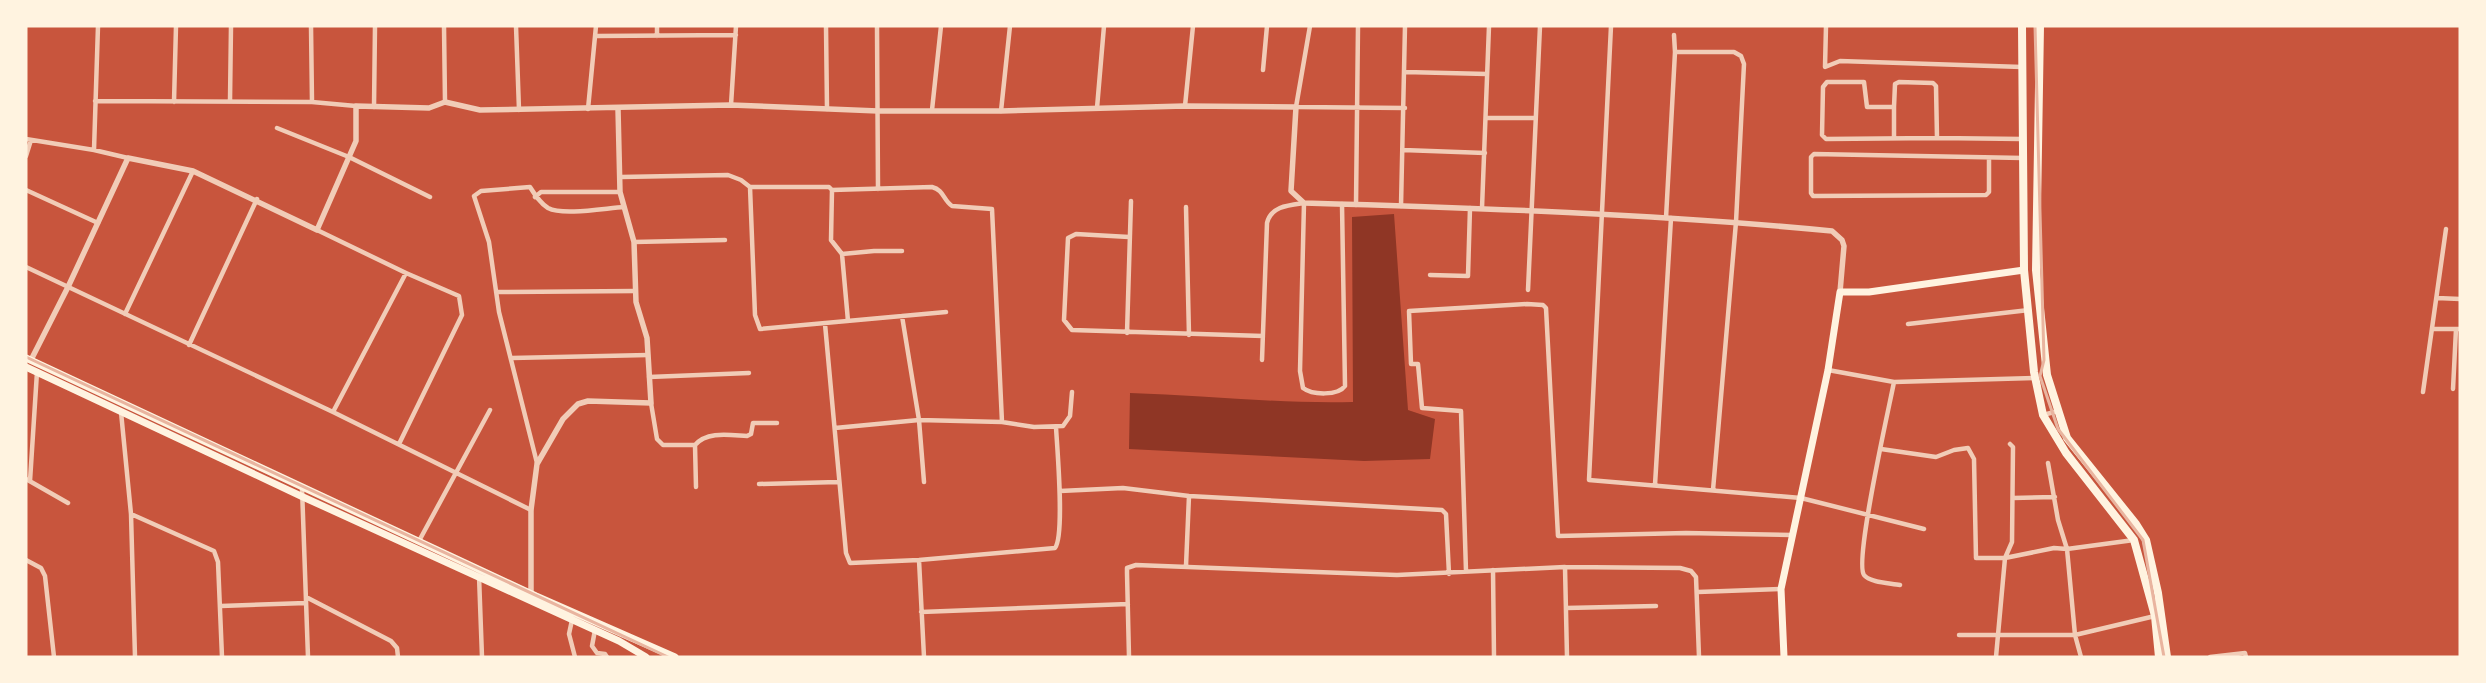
<svg xmlns="http://www.w3.org/2000/svg" width="2486" height="683" font-family="'PT Serif',serif">
<rect width="100%" height="100%" fill="#c8553d"/>
<path fill="#8f3625" d="M1394,214L1408,410L1435,419L1430,459L1364,461L1129,449L1130,393C1204,395 1279,404 1353,402L1352,217Z"/>
<g fill="none" stroke-linecap="round" stroke-linejoin="round">
<path stroke="#f1ccb7" stroke-width="4.5" d="M311,26L312,102
M444,26L445,102
M516,26L519,110
M657,26V36
M826,26L827,109
M877,26L878,189
M1310,26L1296,107L1405,108
M1611,26L1589,480L1801,498L1924,529
M1826,26L1825,67L1840,61L2022,67
M1674,35L1675,52H1734L1741,56L1744,64L1736,222L1713,490
M597,36L736,35
M1263,70L1267,26
M1405,72L1487,74
M95,101L312,102L356,106
M230,101L231,26
M174,102L176,26
M731,105L736,26
M1185,106L1193,26
M374,107L375,26
M1894,107L1895,84L1899,82L1933,83L1936,86L1937,138L2022,139
M1097,108L1104,26
M588,109L596,26
M932,110L941,26
M1001,111L1010,26
M1486,118H1535
M277,128L349,157L430,197
M1894,138V107H1867L1864,82H1827L1823,87L1822,135L1826,139L1937,138
M26,139L94,150L128,158
M94,150L98,26
M1403,150L1485,153
M26,156L31,140
M1989,158V192L1986,195L1813,196L1811,193V157L1814,154L2023,158
M621,177L728,175L741,180L750,187
M750,187H829L832,190L932,187C944,190 943,200 952,206L992,209L1002,422
M750,187L755,315L760,329L946,312
M26,190L98,223
M832,190L831,240L842,254L848,321
M535,197L541,192H620
M1356,205L1358,26
M1401,206L1405,26
M1186,207L1189,335
M1482,208L1489,26
M1666,218L1675,52
M317,230L406,273L459,296L462,315L399,444
M1129,237L1076,234L1068,238L1064,320L1072,330L1263,336
M634,242L725,240
M842,254L874,251H902
M26,267L333,412L531,510
M1430,275L1468,276L1470,208
M1528,290L1540,26
M496,292L635,291
M2437,298L2460,299
M125,314L193,171
M902,316L919,420L924,482
M825,324L846,553L850,563L919,560L1055,548C1065,535 1057,447 1056,427
M1908,324L2029,310
M2433,329H2460
M1127,333L1131,201
M189,345L257,199
M512,358L648,355
M1262,360L1267,223C1271,206 1289,205 1304,203L1300,371L1303,388C1312,395 1338,396 1345,386L1342,204
M1828,370L1894,382L2035,378
M649,377L749,373
M1894,382C1889,408 1854,561 1864,575C1870,583 1891,583 1900,585
M2453,389L2456,329
M2423,392L2446,229
M651,403L657,439L663,445H695C707,431 729,435 747,436L751,434L753,423H777
M121,412L131,514L135,657
M333,412L406,273
M2043,415L2058,411
M835,428L919,420L1002,422L1034,427L1063,426L1070,416L1072,392
M695,445L696,487
M1881,449L1936,457L1954,450L1968,448L1974,459L1976,558H2005L2054,548L2067,549L2134,540
M537,463L499,312L489,242L474,196L481,191L530,187C535,195 540,203 548,208C563,216 606,208 624,207
M2048,463L2058,520L2067,549L2075,635L2081,657
M26,479L68,503
M30,481L37,372
M759,484L838,482
M1655,485L1671,218
M302,488L308,657
M1060,491L1123,488L1189,496L1442,510L1446,514L1449,574
M2013,498L2055,497
M131,514L214,551L218,562L222,657
M419,541L490,410
M26,560L41,568L45,576L54,657
M919,560L924,657
M1186,566L1189,496
M1565,567L1567,657
M1493,570L1494,657
M1466,571L1461,411L1422,408L1418,364H1411L1409,311L1527,304L1543,305L1546,308L1558,536L1686,533L1792,535
M479,576L482,657
M1698,592L1781,589
M306,597L391,641L397,648L398,657
M221,606L306,603
M1566,608L1656,606
M921,612L1128,604
M572,620L569,634L575,657
M595,630L592,646L597,653L605,654L607,657
M1959,635H2075L2155,616
M1129,657L1127,573V568L1136,565L1397,575L1565,567L1680,568L1691,571L1696,577L1699,657
M1996,657L2005,558L2012,542L2013,447L2010,444
M2210,657L2245,653L2246,657"/>
<path stroke="#f1ccb7" stroke-width="5.5" d="M31,360L68,287L128,158L193,171L317,230L356,141V106L429,108L445,102L480,110L731,105L878,111H1001L1185,106L1296,107L1291,191L1304,203C1480,208 1656,214 1832,231L1842,240L1844,246L1840,292
M531,597V510L537,464L563,419L578,404L588,401L651,403L647,338L636,302L634,242L620,192L618,109"/>
<path stroke="#fff3e0" stroke-width="7" d="M26,358L536,596L675,657
M26,367L303,497L619,641L646,657
M1784,657L1781,589L1828,370L1840,292H1869L2024,270"/>
<path stroke="#fff3e0" stroke-width="8" d="M2022,26L2024,270L2034,372L2043,415L2066,453L2134,540L2155,616L2159,657
M2040,26L2036,270L2047,375L2067,438L2136,524L2146,540L2158,593L2167,657"/>
<path stroke="#e9b49f" stroke-width="3" d="M2035,26L2044,360L2040,376L2058,429L2143,540L2164,657
M26,357L668,657"/>
</g>
<rect width="2486" height="683" fill="none" stroke="#fff3e0" stroke-width="55"/>
</svg>
